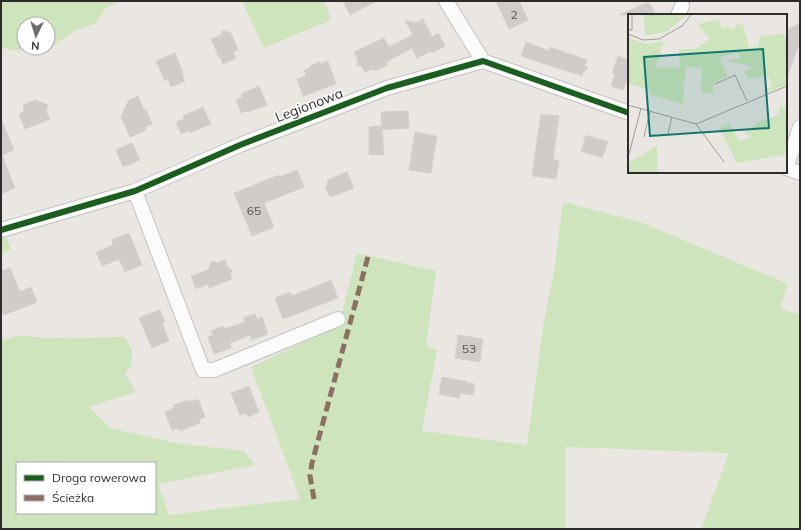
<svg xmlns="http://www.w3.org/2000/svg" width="801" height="530" font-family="Mulish,sans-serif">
<rect width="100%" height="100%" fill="#eae6e2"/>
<path fill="#cde4bc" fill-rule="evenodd" d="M1,1H120L106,8L95,24L76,30L41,54L1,48ZM24,24H48V48H24Z
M242,1H324L331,20L264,48Z
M563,202L643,223L788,284L780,308L800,315V529H701L729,453L565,447V529H1V340L17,336L51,338L125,337L132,350L131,367L125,373L136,392L89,407L110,428L175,443L244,451L255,465L158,484L169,515L300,499L251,367L347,322L342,313L357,253L436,271L426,346L437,350L422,431L527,445L544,321L554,272ZM17,463H155V513H17Z
M5,234L11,249L1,254V235Z"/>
<path fill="#cfccc9" stroke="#d5d2ce" d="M343,1H377L350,15Z
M496,1H519L528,20L509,29Z
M647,3L651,5L655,15H619Z
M423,19L432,37L438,33L445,46L432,53L431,51L417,58L412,48L386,62L388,65L374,71L372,69L365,72L361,66L357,65L358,60L354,52L384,38L389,47L413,35L405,20L416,23Z
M800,23V47H798L788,75H786V30Z
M223,30L231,33L238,50L233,52L236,59L223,64L220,57L219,58L211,39L221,35Z
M526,42L549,51L550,47L587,60L585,65L588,69L583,72L582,76L521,56Z
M175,53L183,73L182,74L185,81L171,87L168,79L165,81L156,61Z
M618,56L629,60V74L623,90L611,86L615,74L612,73Z
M328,61L336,84L303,96L297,79L306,76L304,70L311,67L310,66L320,62L321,64Z
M259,86L267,105L248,112L247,111L241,113L236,100L242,98L241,94Z
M138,96L144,110L146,109L152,124L145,127L146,130L130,137L121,117L128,101Z
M35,100L48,105L46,111L50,119L25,129L19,114L24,112L23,105Z
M203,107L211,124L190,133L189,131L181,134L176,122L184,119L183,116Z
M408,111L409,128L382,130L384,155H369V127L382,126L381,112Z
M541,114L559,116L553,160L559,161L556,179L532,176Z
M1,119L14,150L2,155L15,188L1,194Z
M415,132L437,136L431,173L409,170Z
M586,135L608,142L602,158L581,151Z
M132,143L140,160L123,167L116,150Z
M297,170L304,187L264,203L274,227L252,236L234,193L279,175V177Z
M347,172L354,188L330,197L325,186L328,185L327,180Z
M129,233L142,265L125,272L119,259L102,266L96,252L113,245L112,240Z
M225,260L228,268L232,270L230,275L232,279L209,288L208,284L196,289L191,276L208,270L212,261L217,263Z
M10,268L20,292L31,287L37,302L4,315L1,308V271Z
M331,280L338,298L283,319L275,298L290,292L292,296Z
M160,310L165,322L162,323L169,341L152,348L139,318Z
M255,314L257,319L262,317L268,334L251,340L250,335L230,343L231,348L214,354L208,337L213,335L211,331L223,326L224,329L245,322L243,318Z
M458,335L483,339L480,362L455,358Z
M442,377L466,381V383L475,384L473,395L460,393L459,398L439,394Z
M249,386L259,412L248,417L246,413L240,415L231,393Z
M198,399L205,417L199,420L200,423L180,431L178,428L172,430L165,412L174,408L173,405L188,400L189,402Z"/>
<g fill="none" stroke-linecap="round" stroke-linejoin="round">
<defs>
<path id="minor" d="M446,1L483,61
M678,15L682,6
M786,168L800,127
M786,168L800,173
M135,191L203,370H214L338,319
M1,230L135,191L240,145L387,88L483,61L629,113"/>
</defs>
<use href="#minor" stroke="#c3c2c3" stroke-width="16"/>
<use href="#minor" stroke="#fcfbfb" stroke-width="14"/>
<path stroke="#8d6e63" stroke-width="5" stroke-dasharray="10 5" stroke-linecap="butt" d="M314,499L310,476L312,463L369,253"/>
<defs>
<path id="cycleway" d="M1,230L135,191L240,145L387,88L483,61L629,113"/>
</defs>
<use href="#cycleway" stroke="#fff" stroke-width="8"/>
<use href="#cycleway" stroke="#1b5e20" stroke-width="6"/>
</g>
<g text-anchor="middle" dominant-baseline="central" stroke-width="3" stroke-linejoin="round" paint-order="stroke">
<g font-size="12" fill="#565655">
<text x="514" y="14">2</text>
<text x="254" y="210">65</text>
<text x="469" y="348">53</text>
</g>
<g font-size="14" fill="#2c2c2c" stroke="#fff">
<text transform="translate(309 105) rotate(-21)">Legionowa</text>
</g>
</g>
<g transform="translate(628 14)">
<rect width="159" height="159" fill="#eae6e2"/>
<path d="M16,0H60L38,18L17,21ZM91,5L94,14L101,12L102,15L108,14L107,10L115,11L121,33H130L132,23L154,19L159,25V71L137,79L136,77L144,72L140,62L119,65L116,57L123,54L120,51L98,47L112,44L110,39L91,43L100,62L86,69L85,80L73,78L74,54L58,53L55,90L21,80L22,76L0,70V24L18,30L36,27L28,54L52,53L51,35H66L82,26L70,10ZM152,92L159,96V140L109,149L91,114L101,109L111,127L122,124L124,120L119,122L117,118L134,106H140L151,100ZM29,132V159H0V149Z" fill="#cde4bc"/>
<path fill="none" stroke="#9e9c99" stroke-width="1" d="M0,16H4V0M0,20L15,26L31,25L54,12L64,0M87,70L107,61L119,87M0,91L68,110L159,72M68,110L96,148M40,120L44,103M16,123L22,97M1,140L13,94"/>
<path fill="#0f766e" fill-opacity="0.15" stroke="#0f766e" stroke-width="2" d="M135,35L141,114L22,122L16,43Z"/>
<rect width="159" height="159" fill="none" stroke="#2c2c2c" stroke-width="2"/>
</g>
<rect width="801" height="530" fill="none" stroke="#2c2c2c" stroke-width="4"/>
<rect x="16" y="462" width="140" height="52" fill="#ffffff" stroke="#ababab"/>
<rect x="24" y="475" width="20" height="6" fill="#1b5e20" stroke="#ababab"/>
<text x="52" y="482" font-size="12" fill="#2c2c2c">Droga rowerowa</text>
<rect x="24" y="495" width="20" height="6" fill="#8d6e63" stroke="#ababab"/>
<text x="52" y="502" font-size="12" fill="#2c2c2c">Ścieżka</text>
<g transform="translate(36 36) rotate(184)"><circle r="19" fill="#ffffff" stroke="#ababab"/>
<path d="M0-3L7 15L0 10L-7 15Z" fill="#6e6d6c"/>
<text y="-6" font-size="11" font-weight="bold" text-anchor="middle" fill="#2c2c2c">N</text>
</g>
</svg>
